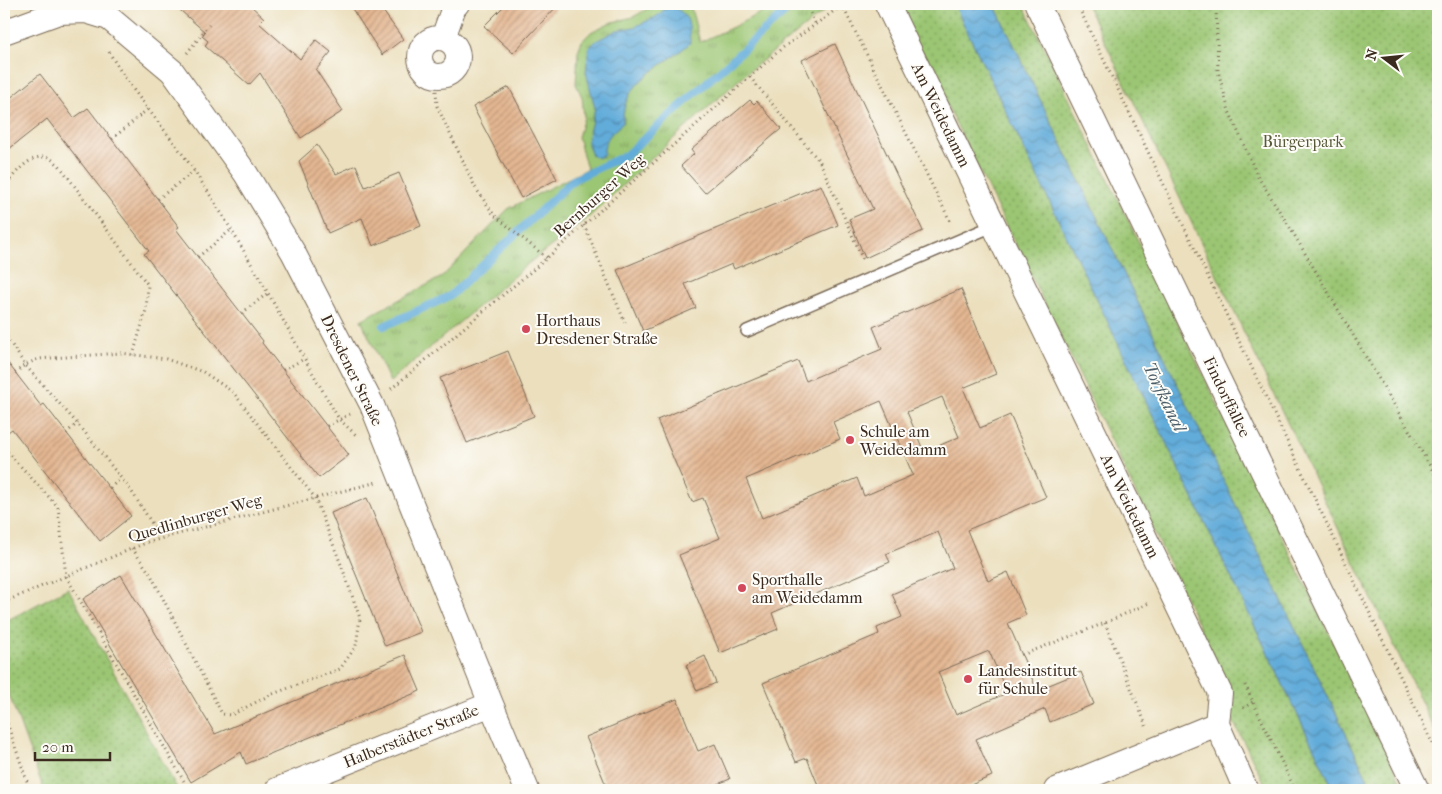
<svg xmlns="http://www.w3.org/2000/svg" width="1442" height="794" font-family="'IM FELL French Canon',serif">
<defs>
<pattern id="grass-tufts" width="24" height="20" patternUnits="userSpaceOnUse" patternTransform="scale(1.25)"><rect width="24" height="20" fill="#9bc673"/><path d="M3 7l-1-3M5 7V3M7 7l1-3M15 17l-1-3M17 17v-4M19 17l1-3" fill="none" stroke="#80a15e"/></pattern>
<pattern id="park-dots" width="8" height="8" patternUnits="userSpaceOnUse" patternTransform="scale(1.25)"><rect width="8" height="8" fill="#9bc673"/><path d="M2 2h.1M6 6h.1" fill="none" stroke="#80a15e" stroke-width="1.8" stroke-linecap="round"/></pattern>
<pattern id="water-waves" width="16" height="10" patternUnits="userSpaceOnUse" patternTransform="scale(1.25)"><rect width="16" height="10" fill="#62acda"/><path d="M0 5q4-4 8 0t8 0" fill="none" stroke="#528cb0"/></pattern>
<pattern id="building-hatch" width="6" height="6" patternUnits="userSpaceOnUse" patternTransform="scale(1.25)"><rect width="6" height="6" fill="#e4b792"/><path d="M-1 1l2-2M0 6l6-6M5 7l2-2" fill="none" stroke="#ba9577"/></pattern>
</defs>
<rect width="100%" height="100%" fill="#fdfcf7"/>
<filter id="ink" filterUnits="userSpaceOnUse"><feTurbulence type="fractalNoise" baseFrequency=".02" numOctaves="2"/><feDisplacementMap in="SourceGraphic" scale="10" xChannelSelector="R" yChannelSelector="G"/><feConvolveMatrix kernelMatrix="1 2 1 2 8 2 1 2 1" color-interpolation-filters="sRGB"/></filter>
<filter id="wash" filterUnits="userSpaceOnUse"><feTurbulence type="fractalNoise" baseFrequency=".0096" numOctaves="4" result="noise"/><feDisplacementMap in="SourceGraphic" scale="20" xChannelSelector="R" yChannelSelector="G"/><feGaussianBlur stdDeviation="1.12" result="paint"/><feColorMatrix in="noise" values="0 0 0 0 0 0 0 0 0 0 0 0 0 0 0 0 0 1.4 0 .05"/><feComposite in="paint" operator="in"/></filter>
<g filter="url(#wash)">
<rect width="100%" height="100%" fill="#ebdfbd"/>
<path fill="url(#grass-tufts)" stroke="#6b7848" d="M656,4H690L700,42L733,27L777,4H833L742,77L662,149L588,218L529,263L390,382L361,320L442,277L508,209L587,169L578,137L584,117L582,97L576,84L578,51L582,41L591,32L609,23L633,17Z"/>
<path fill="url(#park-dots)" stroke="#6b7848" d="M897,4H954L1334,790H1268L1232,719L1234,700L1069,353Z
M994,4H1023L1405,790H1373Z
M1086,4H1438V737L1105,42Z
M68,588L178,790H44L4,681V622Z"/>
<path fill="url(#water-waves)" stroke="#4e6b7c" d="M954,4H994L1373,790H1334Z
M672,6C691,16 689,23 690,43C664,67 621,81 623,123C612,132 603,140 604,155L599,158L592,156L587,141L595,108L586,72L589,48L596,41L617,30L634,27L656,17L664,10Z"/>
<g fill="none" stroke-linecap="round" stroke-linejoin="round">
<path stroke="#62acda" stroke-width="8" d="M384,326L450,296L573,180L626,155L794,4"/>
</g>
<g id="blocks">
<path fill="url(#building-hatch)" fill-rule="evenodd" d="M173,4H249L264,18L259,23L300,59L316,40L331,52L316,70L343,111L301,138L260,73L249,85L205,46L208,41L202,36L205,32Z
M349,4H378L403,39L382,55Z
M506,4H559L513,53L484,26Z
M835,44L923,231L865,258L849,219L873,209L802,60Z
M40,74L74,118L88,108L179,227L176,229L263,341L262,343L349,455L319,478L144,254L149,251L47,119L4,153V103Z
M509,87L557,179L521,198L473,107Z
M750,100L754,104L757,101L781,129L705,193L681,166L694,154L691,150Z
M317,145L336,174L356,165L365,187L399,173L421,226L373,246L362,218L328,233L299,161Z
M821,185L838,225L734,269L732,264L685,284L696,308L643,331L617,270Z
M961,289L996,374L963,388L980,428L1010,415L1046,497L967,530L988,581L1008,572L1026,615L1008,623L1037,690L1081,672L1094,704L1050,722L1045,709L976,739L992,776L959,790H820L807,758L796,762L763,683L879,634L877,628L902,617L892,594L953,568L938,532L886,554L890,562L772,613L778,629L720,653L679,555L720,538L703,498L692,502L657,420L798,361L806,381L882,349L873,327ZM942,397L959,437L924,452L907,412ZM881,401L913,475L864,496L857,478L762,518L746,479L840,439L833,422ZM989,651L1007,693L956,715L938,672Z
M508,351L534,416L467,443L440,378Z
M4,358L41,406L44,404L131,516L100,541L12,429L4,435Z
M367,498L421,632L385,646L331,513Z
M121,575L215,734L405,655L420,691L246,764L241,752L191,782L83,599Z
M705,656L716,683L697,691L686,665Z
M677,699L698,751L715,744L730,779L703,790H608L586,737Z"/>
</g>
</g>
<g filter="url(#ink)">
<use href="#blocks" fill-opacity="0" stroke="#796956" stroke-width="1"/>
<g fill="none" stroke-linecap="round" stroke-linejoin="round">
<defs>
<path id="lane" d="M747,331L995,225"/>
<path id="street" d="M887,4L1220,693L1217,724L1246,790
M1037,4L1417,790
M4,32L59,12L86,11L109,18L172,71L246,174L293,252L372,405L491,704L527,790
M420 57a19 19 0 1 1 38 0a19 19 0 1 1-38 0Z
M443,38L454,7L457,4
M277,790L491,704
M1056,790L1217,724"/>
</defs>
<use href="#lane" stroke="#796956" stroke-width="14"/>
<use href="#street" stroke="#796956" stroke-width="26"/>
<path stroke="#796956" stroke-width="3" stroke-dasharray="1 4" stroke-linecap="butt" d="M806,4L815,23
M1077,4L1438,755
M1216,4L1218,71L1229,111L1258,177L1289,226L1436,476L1438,484
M842,5L951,223
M109,52C133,95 168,131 195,172C248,252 291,337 339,419L357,436
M187,53L209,25
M435,76L437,106L475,187L494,215L547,258
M750,77L820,162L864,262
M4,93L8,99
M112,139L148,109
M4,187C14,175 30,152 49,158C52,159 56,163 59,165L148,285L146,310L133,355
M158,199L194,171
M584,225L626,325
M198,257L231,230
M242,313L268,293
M4,333L25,365L83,430L132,492L161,538
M283,370L304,359
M15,373L25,365L38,359L121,353L166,359L203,372L233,392L315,498L342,567L360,618L356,646L340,669L270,695L231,715L222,714L151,575L132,548
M391,389L547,258L781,49L844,4
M327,426L350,414
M66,433L78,423
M4,448L58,507L66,576L189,790
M110,488L121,478
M4,602L148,542L377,482
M1105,623L1147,728
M1022,655L1105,623L1151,602
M1245,685L1295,790
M1243,708L1253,702
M4,714L30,790"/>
<use href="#lane" stroke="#fff" stroke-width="11"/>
<use href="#street" stroke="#fff" stroke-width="24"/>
</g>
</g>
<g fill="#d1495b" stroke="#fdfcf7" stroke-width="2">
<circle cx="526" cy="329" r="5"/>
<circle cx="850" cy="440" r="5"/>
<circle cx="742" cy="588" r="5"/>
<circle cx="968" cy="679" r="5"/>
</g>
<g text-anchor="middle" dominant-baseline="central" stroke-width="4" stroke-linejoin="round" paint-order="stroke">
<g font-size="16" fill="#3b2a1e" stroke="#fdfcf7">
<text transform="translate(941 115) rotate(64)">Am Weidedamm</text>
<text transform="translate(599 195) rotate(-42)">Bernburger Weg</text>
<text transform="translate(352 370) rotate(64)">Dresdener Straße</text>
<text transform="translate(1227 397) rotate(64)">Findorffallee</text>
<text transform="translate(1130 506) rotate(64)">Am Weidedamm</text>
<text transform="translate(195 518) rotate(-16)">Quedlinburger Weg</text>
<text transform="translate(411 736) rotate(-22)">Halberstädter Straße</text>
</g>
<g font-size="16" fill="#585938" stroke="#fdfcf7">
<text x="1303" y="141">Bürgerpark</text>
</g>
<g font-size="16" fill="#3b2a1e" stroke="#fdfcf7" text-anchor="start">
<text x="536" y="320">Horthaus<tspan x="536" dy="18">Dresdener Straße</tspan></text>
<text x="860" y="431">Schule am<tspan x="860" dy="18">Weidedamm</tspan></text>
<text x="752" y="579">Sporthalle<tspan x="752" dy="18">am Weidedamm</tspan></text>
<text x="978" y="670">Landesinstitut<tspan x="978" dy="18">für Schule</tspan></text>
</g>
<g font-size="18" font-style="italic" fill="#4b5e69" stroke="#fdfcf7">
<text transform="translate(1164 397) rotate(64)">Torfkanal</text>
</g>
</g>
<rect width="1442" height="794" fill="none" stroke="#fdfcf7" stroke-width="20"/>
<g transform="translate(1384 58) rotate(286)" stroke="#fdfcf7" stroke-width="4" paint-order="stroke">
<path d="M0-4L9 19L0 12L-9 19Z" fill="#3b2a1e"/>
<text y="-8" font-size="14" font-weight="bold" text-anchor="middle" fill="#3b2a1e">N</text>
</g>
<path d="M35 752v8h75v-8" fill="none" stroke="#3b2a1e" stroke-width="2.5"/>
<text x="42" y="752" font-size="15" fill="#3b2a1e" stroke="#fdfcf7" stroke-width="4" paint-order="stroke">20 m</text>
</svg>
